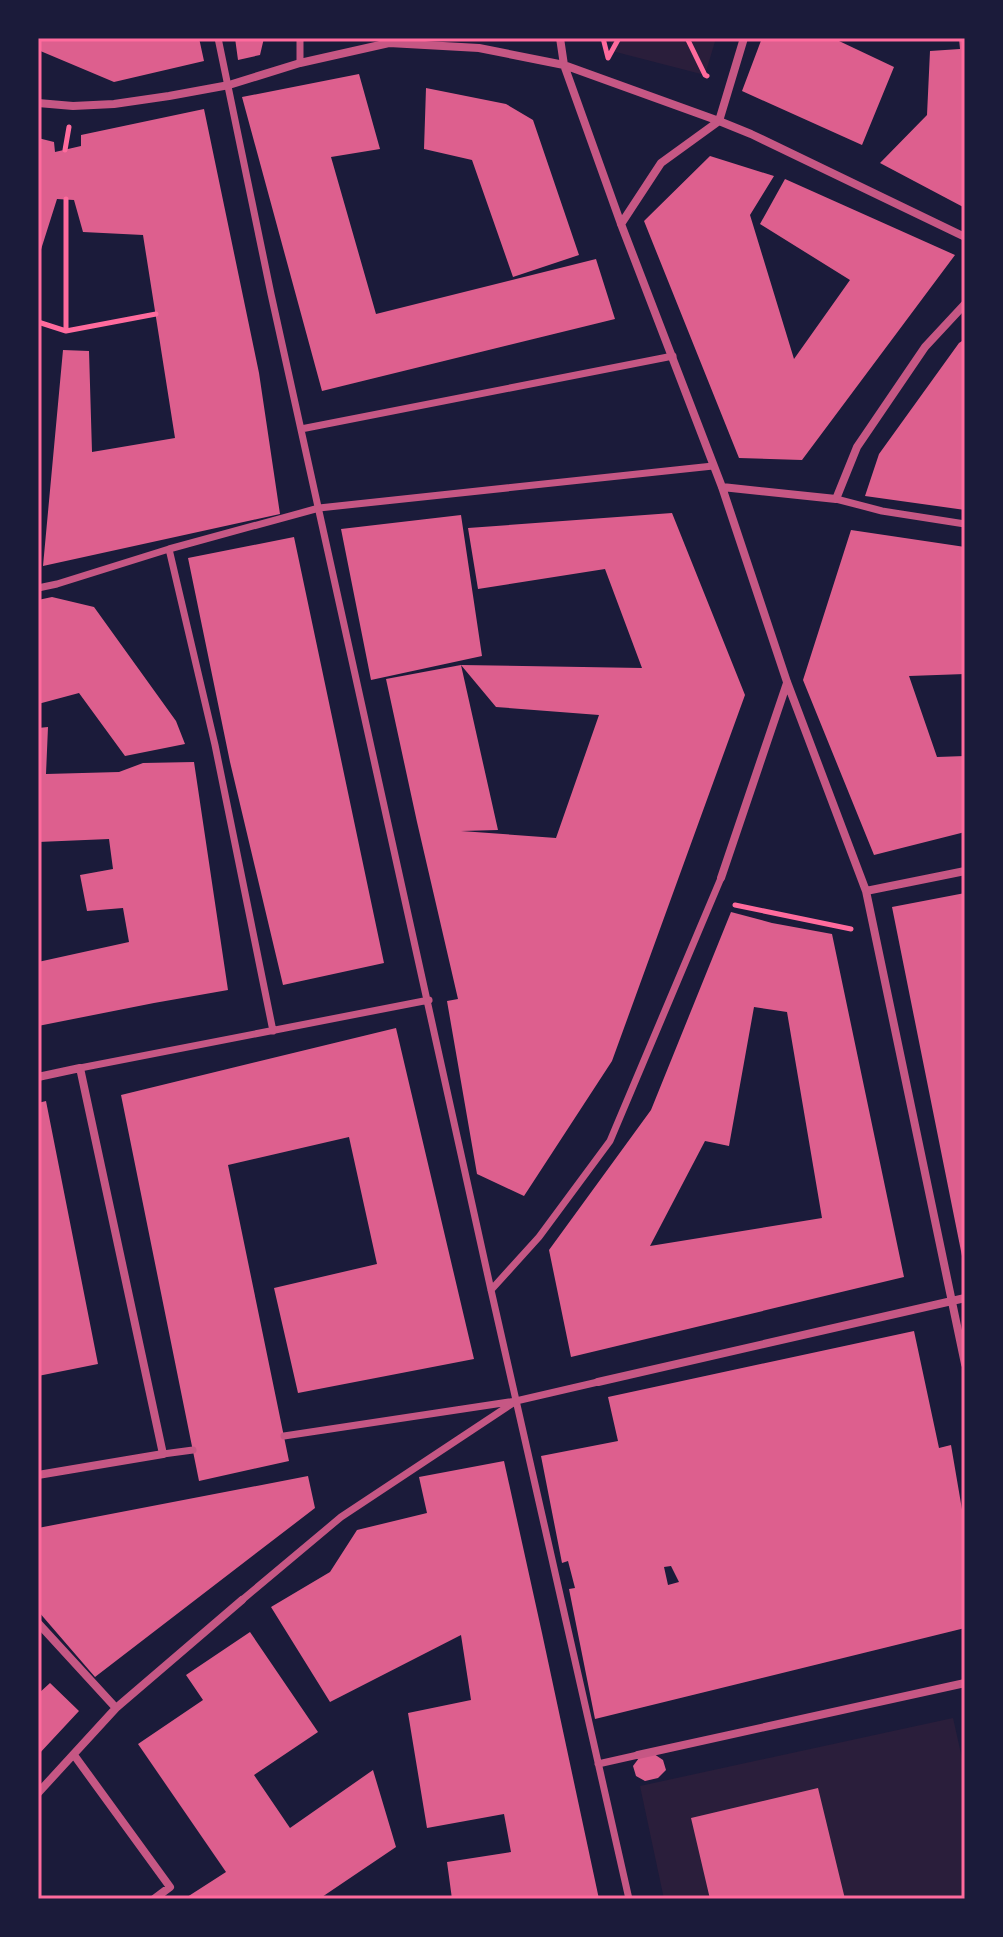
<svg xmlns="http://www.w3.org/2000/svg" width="1003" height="1937" font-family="Cabin,sans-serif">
<rect width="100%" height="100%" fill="#1b1b3a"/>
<path fill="#2a1e3b" d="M610,38H716L705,75L612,51Z
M953,1718L965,1772V1899H664L640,1786Z"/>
<path fill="#dd5f8e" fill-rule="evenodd" d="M38,38H199L204,61L114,82L38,50Z
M235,38H264L260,55L238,60Z
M762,38H840L839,41L894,67L862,145L742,91Z
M959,38H965V208L880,163L927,115L930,51L960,49Z
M359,74L380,149L331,157L376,314L596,259L615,319L322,391L242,97Z
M426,88L506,104L533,120L579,255L513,277L472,160L424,149Z
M204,109L259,373L280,514L43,566L63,350L89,351L92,452L175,438L143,235L83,232L74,200L57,199L38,259V138L54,142L55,152L81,146V135Z
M710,156L774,176L750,215L794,359L850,280L760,224L785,179L955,255L802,460L739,458L644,221Z
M965,339V510L865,496L879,454L959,343Z
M672,513L745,695L612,1061L524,1196L477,1174L447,1001L458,999L417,822L386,679L461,665L498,830L461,831L556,838L599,715L496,707L461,665L642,668L605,569L478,589L468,528Z
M461,515L482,656L371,680L341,529Z
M851,530L965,547V674L909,676L937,757L965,756V832L874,855L803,680Z
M294,537L384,963L283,985L230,762L188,558Z
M52,597L94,607L176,721L185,744L125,756L79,693L38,704V600Z
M48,727L46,774L119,772L143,763L194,762L228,990L154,1003L38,1026V962L129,942L123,908L87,911L80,875L113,869L109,839L38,842V728Z
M965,893V1266H964L892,907Z
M731,912L772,923L832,934L904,1277L571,1357L549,1250L651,1110ZM754,1007L787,1012L822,1218L650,1246L705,1141L729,1146Z
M396,1028L474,1359L298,1393L274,1288L377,1264L349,1137L228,1165L289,1461L199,1481L121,1095Z
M46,1101L98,1364L38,1376V1103Z
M914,1331L939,1448L951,1445L965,1527V1628L595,1719L569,1589L575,1588L568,1561L562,1563L541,1456L618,1441L608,1397ZM671,1566L679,1582L668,1585L664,1567Z
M504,1461L542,1633L599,1899H452L447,1862L511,1852L504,1814L427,1828L408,1713L471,1700L461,1635L330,1702L271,1607L330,1572L357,1530L427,1513L419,1477Z
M308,1476L315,1508L95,1677L38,1611V1528Z
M250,1632L318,1732L254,1775L290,1828L373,1770L396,1847L319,1899H184L226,1872L138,1744L203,1700L186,1675Z
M50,1683L79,1711L38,1755V1694Z
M654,1754L663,1760L666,1770L658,1778L645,1781L636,1776L633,1766L639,1758Z
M818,1788L845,1899H710L691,1818Z"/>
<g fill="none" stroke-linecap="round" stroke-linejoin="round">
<path stroke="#ff6b9d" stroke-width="5" d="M603,38L608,58L619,38
M687,38L705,75L707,76
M65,150L69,127
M66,199V331
M38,322L66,331L156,314
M735,905L851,929"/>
<path stroke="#c65784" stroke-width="7" d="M218,38L271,294L491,1290L629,1899
M300,38V63
M301,429L673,356
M836,499L882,511L965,524
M169,549L215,745L273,1031
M38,588L57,584L169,549L319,508L713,466
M80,1068L429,1000
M491,1290L539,1237L610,1141L721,878
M284,1436L516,1401L598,1382
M163,1454L193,1450
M242,1600L341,1517L516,1401
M598,1764L638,1755"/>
<path stroke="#c65784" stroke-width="8" d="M560,38L564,65L621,224L722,487L787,682L866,891L965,1364
M38,103L73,106L114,104L169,96L229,85L300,63L389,43L479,48L564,65L719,121L751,134L965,237
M621,224L661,163L719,121L744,38
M722,487L836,499L857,447L925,347L965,304
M721,878L787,683
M866,891L965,871
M38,1077L80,1068L163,1454L38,1475
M598,1382L965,1298
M38,1623L116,1708
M74,1755L170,1887L154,1899
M638,1755L965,1683
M38,1793L116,1708L242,1600"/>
</g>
<rect width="1003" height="1937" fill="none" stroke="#1b1b3a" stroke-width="80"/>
<rect x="40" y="40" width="923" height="1857" fill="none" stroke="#ff6b9d" stroke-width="3"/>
</svg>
